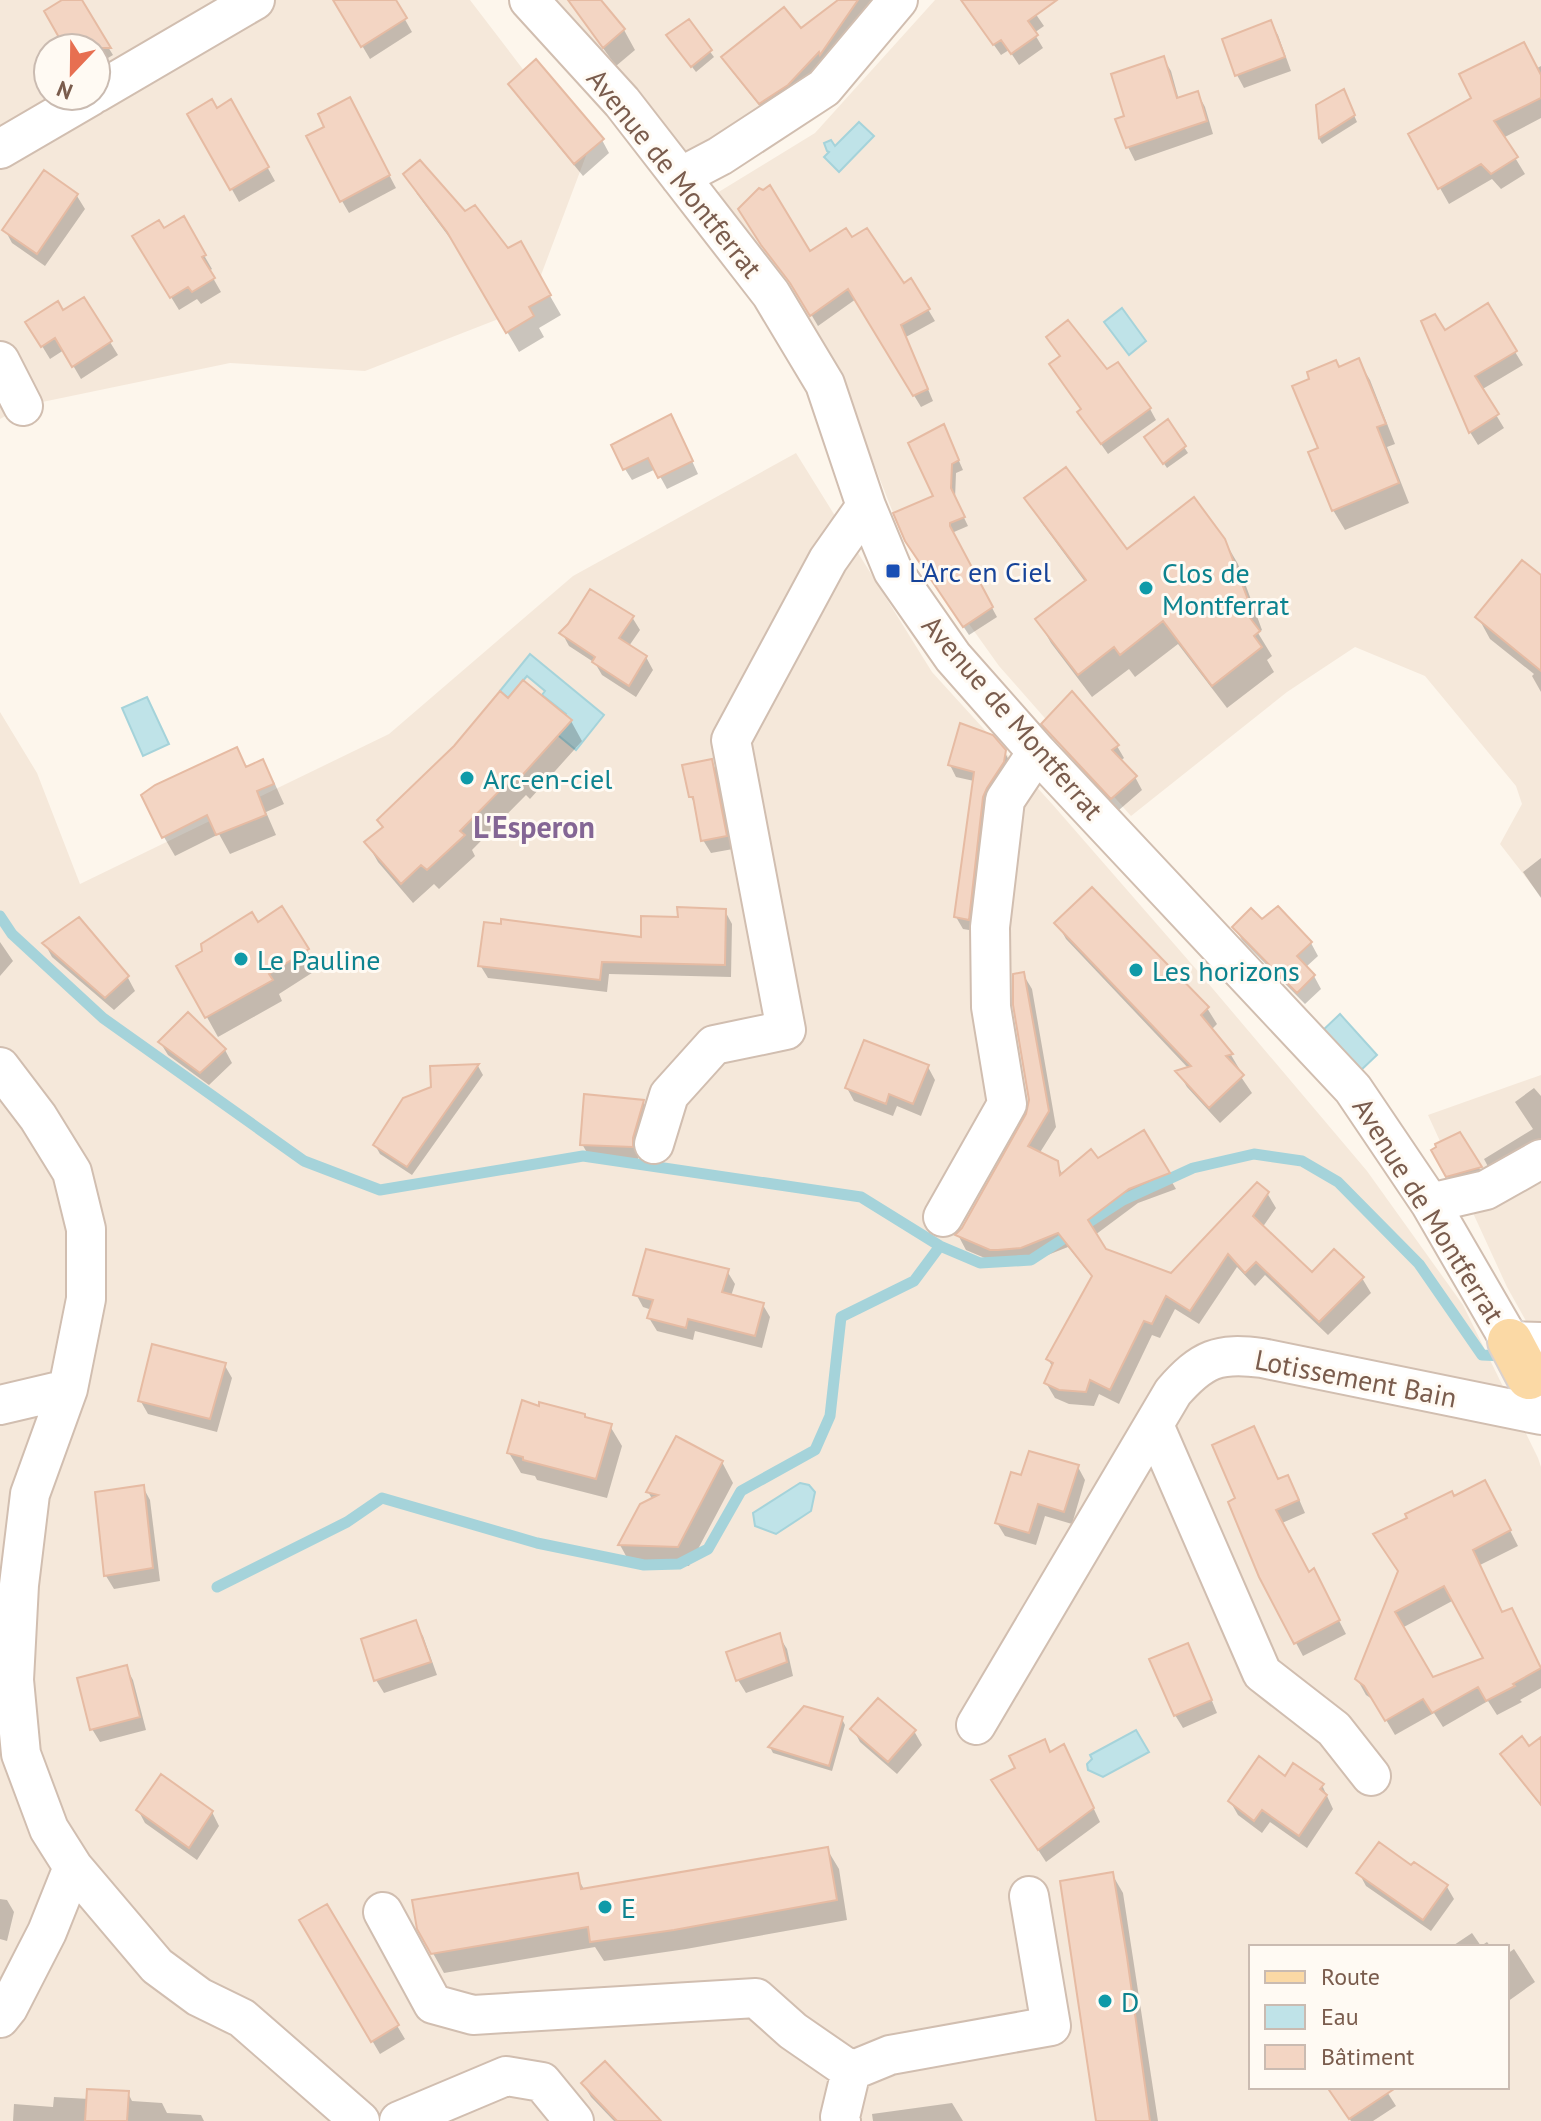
<svg xmlns="http://www.w3.org/2000/svg" width="1541" height="2121" font-family="'PT Sans',sans-serif">
<rect width="100%" height="100%" fill="#fdf6ec"/>
<path fill="#f5e8da" fill-rule="evenodd" d="M0,0H470L587,153L529,307L365,371L230,363L23,406L0,419ZM48,48H96V96H48Z
M514,0H878L826,70L660,172Z
M935,0H1541V897L1500,844L1522,804L1516,786L1425,676L1355,647L1287,692L1131,816L999,666L897,523L870,454L717,193L815,133Z
M796,453L932,672L1053,805L1202,976L1367,1171L1463,1305L1538,1458L1541,1467V2121H0V712L37,773L80,884L389,734L573,576ZM1251,1947H1507V2087H1251Z
M1541,1075V1348L1507,1287L1428,1115Z"/>
<path fill="#bfe3e8" stroke="#a5d3da" stroke-width="2" d="M859,122L874,136L839,172L824,157L829,152L827,151L824,143L831,140L835,146Z
M1122,308L1146,341L1129,355L1104,322Z
M530,654L604,715L576,750L553,731L566,714L542,695L545,691L527,676L508,698L500,691Z
M147,697L169,744L143,756L122,708Z
M1340,1014L1377,1055L1359,1072L1321,1032Z
M800,1483L809,1485L815,1492L811,1511L776,1534L755,1526L753,1513Z
M1136,1730L1149,1752L1103,1777L1088,1770L1087,1764L1092,1759L1090,1755Z"/>
<path fill="#0003" fill-rule="evenodd" d="M66,0H79L113,55L96,65V48H67Z
M335,0H394L412,32L370,59Z
M568,0H598L624,30L635,50L616,66Z
M841,0H872L828,65L767,115L730,69L723,57L800,31Z
M969,0H1026L1044,26L1034,33L1043,48L1019,65L1009,50L1001,55L972,14Z
M688,22L714,57L696,72L672,41Z
M1270,22L1278,35L1291,71L1244,88L1237,75Z
M1163,58L1171,71L1179,100L1198,94L1205,107L1213,134L1135,161L1128,147L1117,120L1127,117Z
M1541,66V118L1503,138L1525,174L1501,189L1492,179L1449,204L1410,135Z
M510,84L602,140L609,153L583,176L518,97Z
M1346,97L1357,122L1322,144L1319,139L1320,105Z
M231,102L275,181L239,202L190,115L217,110Z
M356,112L396,188L349,213L342,201Z
M45,172L77,196L85,209L45,266L12,243L5,230Z
M406,174L464,214L508,251L520,244L561,315L539,328L544,337L519,352L461,253L417,194Z
M183,219L212,269L209,271L221,292L201,304L197,299L179,310L142,250L164,231Z
M747,221L809,254L852,240L904,285L911,281L935,321L906,337L933,401L921,407L856,299L818,326L799,294L770,257Z
M84,300L118,355L81,379L64,350L50,359L28,323L62,313Z
M1487,306L1523,365L1481,390L1504,428L1478,445L1470,432L1424,322L1445,332Z
M1358,360L1370,380L1395,444L1387,447L1409,503L1345,530L1333,510L1320,449L1339,369Z
M1107,372L1150,409L1156,420L1108,454L1086,423Z
M1167,422L1188,453L1167,468L1150,443Z
M677,428L698,474L667,489L656,469L632,480L625,469Z
M948,436L963,470L956,473L955,499L968,526L954,532V537L997,617L969,635L913,551L936,497Z
M1027,499L1126,551L1224,540L1238,564L1262,630L1258,633L1272,656L1267,660L1274,672L1227,708L1178,644L1135,677L1129,669L1092,697L1051,643L1038,620L1086,583L1041,522Z
M1541,578V692L1532,676L1534,674L1490,639L1478,617Z
M632,617L640,630L629,646L646,657L653,670L636,697L602,675L595,663L569,646L562,633Z
M508,701L571,721L582,741L530,799L526,795L472,850L475,856L439,889L434,884L413,903L378,862L367,843L384,829Z
M1044,724L1117,746L1124,758L1120,761L1135,777L1142,790L1119,810L1051,736Z
M236,749L247,768L262,762L274,782L284,804L266,812L276,835L230,854L219,834L175,856L164,837Z
M1004,751L1011,764L975,931L963,929L956,917L974,781L956,777L950,765Z
M711,761L719,775L733,849L711,853L703,840L696,806L691,797Z
M1541,858V898L1523,872Z
M725,911L732,924L731,977L609,974L607,992L488,978L480,965L643,940L680,919Z
M78,920L128,978L135,991L114,1010L52,957L45,944Z
M1262,922L1311,943L1318,956L1306,967L1314,976L1321,989L1305,1004L1242,940L1234,927Z
M1057,923L1207,1008L1217,1024L1211,1030L1231,1055L1240,1070L1237,1071L1252,1093L1220,1123L1187,1087L1178,1072L1189,1069L1066,939Z
M257,924L307,950L318,969L279,994L282,1001L218,1037L179,967Z
M0,942L13,961L0,976Z
M1023,974L1032,989L1056,1127L1039,1154L1056,1163L1063,1175L1098,1161L1143,1133L1176,1189L1138,1203L1095,1235L1104,1251L1172,1276L1267,1193L1276,1208L1262,1228L1312,1275L1362,1278L1371,1293L1328,1335L1265,1275L1255,1286L1237,1267L1199,1324L1175,1309L1160,1338L1152,1335L1119,1404L1099,1394L1094,1406L1069,1404L1055,1398L1046,1383L1053,1368L1048,1359L1093,1278L1068,1247L1030,1262L999,1264L966,1250L958,1235L1028,1115L1031,1100Z
M160,1042L225,1050L232,1063L209,1085L168,1055Z
M478,1066L483,1075L412,1175L380,1154L375,1145L433,1088L432,1068Z
M928,1067L935,1080L921,1116L897,1106L893,1116L854,1101L847,1088Z
M1534,1088L1541,1096V1150L1493,1176L1484,1159L1533,1129L1515,1102Z
M643,1102L650,1114L639,1151L638,1159L589,1156L582,1144Z
M1459,1135L1487,1181L1455,1189L1434,1151Z
M727,1271L735,1284L731,1296L763,1305L770,1317L762,1348L695,1331L693,1340L657,1331L649,1318L652,1310L643,1307L636,1294Z
M224,1364L232,1378L217,1432L148,1414L140,1400Z
M586,1420L610,1426L622,1446L607,1498L537,1480L535,1476L521,1473L509,1453Z
M722,1462L733,1483L689,1566L631,1565L620,1545L641,1505L653,1500L648,1492Z
M1078,1467L1085,1480L1072,1524L1045,1516L1036,1545L1005,1536L997,1523L1023,1477Z
M1278,1481L1295,1490L1305,1513L1282,1523L1309,1574L1320,1584L1346,1634L1303,1656L1260,1576L1238,1499Z
M143,1487L150,1500L160,1581L114,1589L106,1576Z
M1493,1497L1518,1546L1480,1565L1503,1614L1520,1626L1541,1668V1688L1520,1700L1522,1702L1497,1715L1488,1701L1443,1727L1434,1713L1395,1735L1375,1701L1366,1695L1357,1679L1454,1498ZM1454,1600L1486,1659L1432,1679L1402,1628Z
M415,1623L423,1636L437,1675L384,1693L376,1680Z
M779,1636L787,1649L793,1676L746,1693L738,1680Z
M1194,1658L1217,1713L1183,1728L1175,1715Z
M126,1667L133,1680L146,1730L100,1742L92,1729Z
M842,1719L845,1725L832,1771L773,1753L770,1747Z
M853,1729L914,1731L922,1745L897,1774L860,1742Z
M1541,1740V1806L1510,1767L1502,1754L1529,1749Z
M1051,1753L1071,1760L1100,1822L1046,1862L1001,1793Z
M1286,1779L1322,1785L1333,1809L1307,1848L1270,1822L1262,1833L1238,1815L1230,1801Z
M138,1810L212,1812L219,1826L197,1860L145,1823Z
M827,1849L839,1869L847,1920L686,1949L604,1961L595,1947L444,1973L419,1928L576,1875L585,1891Z
M1412,1868L1447,1887L1454,1899L1431,1931L1366,1886L1359,1873Z
M1112,1874L1123,1893L1158,2121H1098Z
M0,1899L7,1900L14,1912L7,1941L0,1939Z
M326,1907L405,2039L380,2054L302,1921Z
M1472,1933L1481,1946L1487,1942L1491,1947H1451Z
M1514,1949L1535,1982L1507,2002V1954Z
M583,2084L658,2121H614L591,2097Z
M1328,2087H1384L1396,2106L1373,2121H1351Z
M128,2093L132,2101L162,2103L167,2113L201,2115L204,2121H13L14,2104L53,2107L54,2097L89,2099Z
M952,2103L963,2121H873L872,2114Z"/>
<g fill="none" stroke-linecap="round" stroke-linejoin="round">
<path stroke="#a5d3da" stroke-width="11" d="M0,916L12,934L103,1018L304,1161L380,1190L583,1156L861,1197L940,1246L980,1263L1031,1260L1123,1200L1193,1168L1254,1154L1302,1161L1338,1182L1419,1264L1482,1355L1504,1356
M217,1587L347,1522L382,1498L537,1543L644,1565L679,1564L708,1549L741,1491L815,1450L830,1416L841,1317L914,1281L940,1246"/>
</g>
<path fill="#f3d5c3" stroke="#e6bba3" stroke-width="2" fill-rule="evenodd" d="M62,0H82L111,48H65L44,11Z
M333,0H396L407,18L361,47Z
M568,0H601L625,29L603,48Z
M838,0H858L820,55L819,52L788,85L759,104L721,57L784,7L801,28Z
M961,0H1057L1028,21L1038,35L1011,54L1001,40L993,45Z
M689,19L712,50L691,67L666,35Z
M1271,20L1285,57L1235,76L1222,39Z
M1524,42L1541,75V98L1494,121L1518,157L1491,174L1481,164L1438,189L1408,134L1471,98L1459,74Z
M1164,56L1177,98L1198,91L1207,121L1126,148L1115,119L1124,116L1111,74Z
M536,59L604,139L574,164L508,84Z
M1344,89L1355,115L1319,138L1316,105Z
M350,97L390,175L340,202L306,136L324,127L318,114Z
M212,99L217,108L231,99L269,167L230,190L187,114Z
M420,160L465,211L475,205L508,248L521,241L551,295L529,307L534,316L506,333L447,232L403,174Z
M44,170L78,194L37,254L2,230Z
M770,185L810,251L846,228L852,237L867,228L904,283L911,278L930,309L901,325L928,389L913,396L848,289L810,316L790,283L761,245L738,209L759,188L763,190Z
M184,216L206,255L202,257L215,278L192,292L188,287L170,298L132,236L159,220L164,228Z
M84,297L112,341L72,367L55,338L41,347L25,322L58,301L63,310Z
M1488,303L1517,351L1475,376L1499,414L1469,433L1421,321L1435,314L1445,330Z
M1068,320L1107,369L1118,362L1151,408L1101,444L1077,412L1081,409L1049,364L1060,356L1046,337Z
M1359,358L1386,424L1377,427L1399,483L1332,511L1308,452L1318,448L1292,386L1309,379L1307,372L1336,360L1339,367Z
M671,414L693,461L658,478L648,458L623,470L611,445Z
M1168,419L1186,446L1163,464L1144,437Z
M944,424L959,460L952,464L951,488L965,517L950,523V526L993,607L963,627L905,541L893,513L933,496L908,443Z
M1066,467L1127,549L1194,497L1225,539L1250,605L1244,610L1260,631L1254,636L1262,647L1212,686L1163,621L1120,655L1114,647L1078,675L1035,619L1086,580L1024,498Z
M1522,560L1541,575V671L1475,617Z
M590,589L634,616L619,638L647,656L629,686L592,662L595,657L559,633L568,624Z
M523,680L572,720L518,780L514,776L460,831L465,835L427,870L421,865L401,884L364,842L383,827L377,820L454,746L500,691L508,698Z
M1072,691L1119,745L1112,750L1137,776L1111,799L1041,724Z
M960,723L993,735L1006,750L1004,762L987,788L983,797L969,920L954,917L974,772L948,765Z
M237,747L246,767L263,759L274,784L257,791L266,815L216,835L207,815L162,838L141,795L155,785Z
M712,759L727,836L701,841L693,797H689L682,765Z
M1092,887L1209,1007L1201,1015L1233,1054L1226,1056L1244,1075L1209,1108L1175,1071L1191,1066L1054,923Z
M282,906L309,949L269,974L273,980L205,1018L176,966L202,951L201,944L252,912L258,922Z
M1278,906L1312,942L1297,956L1315,975L1297,993L1232,927L1251,908L1262,919Z
M677,907L726,909L725,965L602,962L600,980L478,966L484,922L501,924V919L641,937V916L678,917Z
M79,917L129,976L105,998L42,943Z
M1024,972L1049,1111L1028,1146L1058,1161L1060,1175L1091,1149L1098,1158L1144,1130L1170,1173L1129,1189L1088,1220L1106,1249L1171,1273L1257,1182L1269,1192L1253,1216L1312,1272L1334,1249L1364,1277L1319,1322L1256,1262L1245,1273L1228,1254L1190,1311L1166,1296L1152,1324L1144,1321L1110,1390L1090,1380L1086,1392L1059,1390L1044,1383L1053,1363L1046,1359L1092,1276L1058,1233L1021,1248L998,1250H990L955,1235L962,1228L1026,1114L1029,1100L1013,1005V974Z
M188,1012L226,1049L200,1073L158,1042Z
M864,1040L929,1065L913,1104L889,1094L886,1104L845,1088Z
M479,1064L407,1167L373,1145L403,1098L431,1087L430,1066Z
M584,1094L644,1100L633,1138V1147L580,1145Z
M1460,1132L1482,1167L1446,1177L1431,1150L1436,1147L1435,1144Z
M646,1249L729,1269L722,1292L764,1303L755,1336L688,1319L686,1328L647,1318L653,1300L633,1295Z
M152,1344L226,1363L210,1419L138,1401Z
M522,1400L539,1406V1402L585,1414V1417L612,1424L596,1479L523,1460V1457L507,1453Z
M1254,1426L1278,1479L1288,1475L1299,1500L1276,1510L1309,1572L1314,1568L1340,1620L1294,1644L1259,1577L1228,1502L1235,1498L1212,1445Z
M676,1436L723,1461L678,1547L618,1545L640,1504L658,1495L646,1492Z
M1029,1451L1079,1465L1064,1512L1038,1504L1029,1533L995,1523L1011,1472L1021,1475Z
M1485,1480L1511,1530L1473,1550L1502,1612L1512,1608L1541,1668L1513,1684L1515,1686L1486,1701L1478,1687L1432,1713L1423,1699L1385,1721L1364,1686L1355,1679L1398,1571L1373,1534L1407,1518L1405,1514L1452,1491L1454,1496ZM1444,1586L1483,1658L1433,1677L1395,1612Z
M144,1485L153,1568L104,1576L95,1492Z
M416,1620L431,1662L374,1681L361,1639Z
M780,1633L787,1662L736,1681L726,1652Z
M1188,1643L1212,1700L1174,1716L1149,1659Z
M127,1665L140,1717L90,1730L77,1678Z
M878,1698L916,1730L888,1762L850,1729Z
M804,1706L843,1717L829,1766L768,1747Z
M1522,1736L1529,1746L1541,1737V1805L1500,1754Z
M1045,1739L1050,1752L1064,1744L1094,1808L1038,1850L991,1780L1015,1768L1009,1756Z
M1259,1756L1285,1776L1293,1763L1324,1784L1320,1789L1327,1795L1299,1836L1262,1810L1254,1821L1228,1801Z
M161,1774L213,1811L189,1848L136,1810Z
M1379,1842L1411,1865L1414,1862L1448,1885L1423,1920L1356,1873Z
M828,1847L837,1900L674,1930L590,1942L588,1927L431,1954L417,1929L412,1900L578,1873L581,1889Z
M1113,1872L1127,1957L1150,2121H1096L1060,1881Z
M327,1904L399,2025L371,2042L299,1920Z
M605,2061L661,2121H617L581,2083Z
M1327,2087H1397L1349,2119Z
M87,2089L129,2091L127,2121H85Z"/>
<g fill="none" stroke-linecap="round" stroke-linejoin="round">
<defs>
<path id="minor" d="M529,0L622,102L771,294L825,384L866,506L893,571L953,657L1037,752L1353,1089L1430,1203L1510,1341L1541,1342
M96,93L255,0
M0,149L91,96
M680,177L720,156L824,88L898,0
M0,361L23,406
M0,1067L38,1117L72,1172L86,1229V1299L68,1389L30,1494L19,1585L14,1680L21,1754L49,1829L73,1867L47,1932L8,2008L0,2018
M654,1144L669,1095L714,1045L786,1030L731,740L828,560L866,506
M1430,1203L1486,1190L1541,1159
M943,1217L1007,1104L991,1007L990,927L1005,800L1037,752
M0,1405L68,1389
M1154,1425L1262,1673L1334,1729L1371,1776
M976,1725L1173,1392C1202,1359 1218,1352 1262,1358L1541,1415
M73,1867L157,1966L199,1997L242,2018L360,2121
M383,1912L433,2004L473,2015L756,1998L793,2031L851,2071
M399,2121L506,2076L542,2082L574,2121
M841,2121L840,2117L851,2071L890,2055L1051,2026L1029,1896"/>
<path id="major" d="M1510,1341L1529,1377"/>
</defs>
<use href="#minor" stroke="#d1beb0" stroke-width="42"/>
<use href="#major" stroke="#dad1cd" stroke-width="48"/>
<use href="#minor" stroke="#fff" stroke-width="38"/>
<use href="#major" stroke="#fbd9a5" stroke-width="44"/>
</g>
<rect fill="#1a4fb4" stroke="#fffaf3" stroke-width="3" x="885" y="563" width="16" height="16" rx="4"/>
<g fill="#0f9aa8" stroke="#fffaf3" stroke-width="3">
<circle cx="1146" cy="588" r="8"/>
<circle cx="467" cy="778" r="8"/>
<circle cx="241" cy="959" r="8"/>
<circle cx="1136" cy="970" r="8"/>
<circle cx="605" cy="1907" r="8"/>
<circle cx="1105" cy="2001" r="8"/>
</g>
<g text-anchor="middle" dominant-baseline="central" stroke-width="6" stroke-linejoin="round" paint-order="stroke">
<g font-size="28" fill="#7a5c4d" stroke="#fffaf3">
<text transform="translate(675 173) rotate(51)">Avenue de Montferrat</text>
<text transform="translate(1013 717) rotate(49)">Avenue de Montferrat</text>
<text transform="translate(1429 1210) rotate(58)">Avenue de Montferrat</text>
<text transform="translate(1356 1378) rotate(11)">Lotissement Bain</text>
</g>
<g font-size="28" fill="#164399" stroke="#fffaf3" text-anchor="start">
<text x="909" y="571">L'Arc en Ciel</text>
</g>
<g font-size="28" fill="#0d838f" stroke="#fffaf3" text-anchor="start">
<text x="1162" y="572">Clos de<tspan x="1162" dy="32">Montferrat</tspan></text>
<text x="483" y="778">Arc-en-ciel</text>
<text x="257" y="959">Le Pauline</text>
<text x="1152" y="970">Les horizons</text>
<text x="621" y="1907">E</text>
<text x="1121" y="2001">D</text>
</g>
<g font-size="30" font-weight="bold" fill="#846695" stroke="#fffaf3">
<text x="534" y="826">L'Esperon</text>
</g>
</g>
<rect x="1249" y="1945" width="260" height="144" fill="#fffaf3" stroke="#cabbb1" stroke-width="2"/>
<rect x="1265" y="1971" width="40" height="12" fill="#fbd9a5" stroke="#cabbb1" stroke-width="2"/>
<text x="1321" y="1985" font-size="24" fill="#7a5c4d">Route</text>
<rect x="1265" y="2005" width="40" height="24" fill="#bfe3e8" stroke="#cabbb1" stroke-width="2"/>
<text x="1321" y="2025" font-size="24" fill="#7a5c4d">Eau</text>
<rect x="1265" y="2045" width="40" height="24" fill="#f3d5c3" stroke="#cabbb1" stroke-width="2"/>
<text x="1321" y="2065" font-size="24" fill="#7a5c4d">Bâtiment</text>
<g transform="translate(72 72) rotate(202)"><circle r="38" fill="#fffaf3" stroke="#cabbb1" stroke-width="2"/>
<path d="M0-6L14 30L0 20L-14 30Z" fill="#e76f51"/>
<text y="-12" font-size="22" font-weight="bold" text-anchor="middle" fill="#7a5c4d">N</text>
</g>
</svg>
